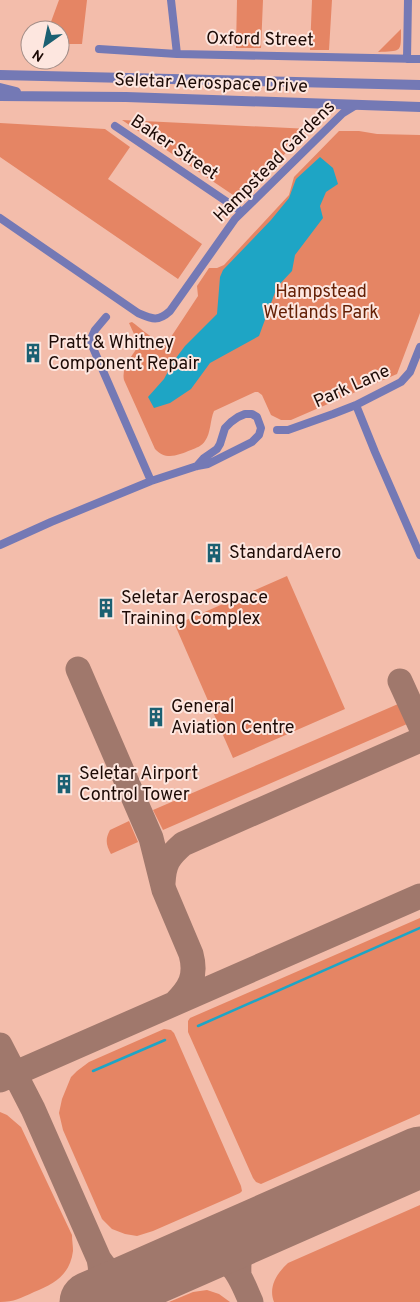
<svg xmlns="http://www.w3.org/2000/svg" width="420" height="1302" font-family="Overpass,sans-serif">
<rect width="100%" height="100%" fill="#f3bdab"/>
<path fill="#e58564" d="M59,0H87L82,44H60V30H48Z
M237,0H263L261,48H236Z
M312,0H332L329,50H310Z
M401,29C401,53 402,51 378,52Z
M122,120L310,129L239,199Z
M0,123L105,129L130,147L108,179L202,244L178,279L0,157Z
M339,131H359L377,134L420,135V313L397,374L291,420H281L271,415L262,395L258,392H255L214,411C210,420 211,433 205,441C202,446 196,448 191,450C178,455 166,461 155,449L124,380C121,368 132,356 139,345L129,323L132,322C142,329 157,345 169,340L198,296L197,286L209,268H217L224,265L289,195L294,177Z
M287,576L345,709L233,758L175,625Z
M405,701L414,721L163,830L153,810Z
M129,821L138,842L111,854C106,845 105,839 110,830Z
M420,918V1114L261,1184L256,1182L253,1178L188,1032V1021L190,1018Z
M164,1029L171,1030L174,1033L241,1186L242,1191L240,1193L153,1231L137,1236L125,1234L112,1229L102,1219L63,1130L59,1113L62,1099L71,1077L77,1071L89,1062Z
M0,1112L7,1115L21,1127L72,1235C72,1240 73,1246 73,1251C70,1275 54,1284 34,1292C21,1298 14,1302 0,1302Z
M420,1205V1302H274C268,1287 277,1273 288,1263Z
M207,1290L219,1294L230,1302H169L193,1292Z"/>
<path fill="#1ea5c5" d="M320,157L333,168L338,184L326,192L320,206L323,218L295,255L292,271L277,287L259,336L210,363L191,389L170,403L154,408L148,397L164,379L173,362L185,346L217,314L220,277L223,270L271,220L289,198L296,179Z"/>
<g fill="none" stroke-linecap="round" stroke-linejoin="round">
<path stroke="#1ea5c5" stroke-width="2.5" d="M198,1026L420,928
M93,1071L165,1040"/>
<path stroke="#a0786c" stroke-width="25" d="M78,669L151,838L164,890L191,954C197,976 190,988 175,1003
M400,681L420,725
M163,883C164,864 168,857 183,844L420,740
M0,1045L33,1109L99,1259C112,1278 120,1280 142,1279
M0,1080L420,896
M195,1256C234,1256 237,1270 251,1302
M239,1275C238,1255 241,1246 253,1230
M87,1302C101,1287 103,1278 99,1259"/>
<path stroke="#a0786c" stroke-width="61" d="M90,1302L420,1157"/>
<path stroke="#7479b5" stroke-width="8" d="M171,0L177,54
M99,49L177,54L420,59
M407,59L408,0
M115,126L242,212
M0,218L138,313C152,319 158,322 170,311L235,219L343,113L356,105
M106,317L95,330L90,341L151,481
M356,405L375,452L420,555
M277,430H288L333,414L356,405L401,382L410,372L420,347
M0,545L51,522L151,481L197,466L208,464L252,442L259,435L261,428L257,417L252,414H245L238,417L231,422L225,428L220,444L217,449L204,458L197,466"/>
<path stroke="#7479b5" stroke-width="10" d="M0,75L420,85
M0,88L16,92
M0,96L126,97L420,107"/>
</g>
<defs>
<symbol id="building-bare" viewBox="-9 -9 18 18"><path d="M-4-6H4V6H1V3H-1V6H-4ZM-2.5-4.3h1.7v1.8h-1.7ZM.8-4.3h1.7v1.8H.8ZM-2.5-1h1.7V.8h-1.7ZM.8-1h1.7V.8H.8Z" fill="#1b6072" stroke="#fde6df" stroke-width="2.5" paint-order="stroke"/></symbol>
</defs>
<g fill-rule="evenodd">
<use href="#building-bare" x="19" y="339" width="28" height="28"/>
<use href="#building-bare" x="200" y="539" width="28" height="28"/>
<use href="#building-bare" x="92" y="594" width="28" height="28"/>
<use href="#building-bare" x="142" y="703" width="28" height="28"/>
<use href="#building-bare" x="50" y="770" width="28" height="28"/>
</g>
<g text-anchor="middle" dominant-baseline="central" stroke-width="4" stroke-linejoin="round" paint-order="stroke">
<g font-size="18" fill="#1d0b06" stroke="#fde6df">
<text transform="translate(260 40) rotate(1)">Oxford Street</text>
<text transform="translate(211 84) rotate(2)">Seletar Aerospace Drive</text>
<text transform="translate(174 148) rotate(34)">Baker Street</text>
<text transform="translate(275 162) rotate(-45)">Hampstead Gardens</text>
<text transform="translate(352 387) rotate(-24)">Park Lane</text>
</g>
<g font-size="18" fill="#652106" stroke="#fde6df">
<text x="321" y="292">Hampstead<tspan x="321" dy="21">Wetlands Park</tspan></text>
</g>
<g font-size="18" fill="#1d0b06" stroke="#fde6df" text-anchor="start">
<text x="48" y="343">Pratt &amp; Whitney<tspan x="48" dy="21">Component Repair</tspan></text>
<text x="229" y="553">StandardAero</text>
<text x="121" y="598">Seletar Aerospace<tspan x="121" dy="21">Training Complex</tspan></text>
<text x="171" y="707">General<tspan x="171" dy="21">Aviation Centre</tspan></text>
<text x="79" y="774">Seletar Airport<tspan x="79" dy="21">Control Tower</tspan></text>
</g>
</g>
<g transform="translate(45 45) rotate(213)"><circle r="24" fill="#fde6df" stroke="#a38e88"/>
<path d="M0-4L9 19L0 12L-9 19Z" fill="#1b6072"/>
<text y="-8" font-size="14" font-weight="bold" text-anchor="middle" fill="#1d0b06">N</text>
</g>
</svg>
